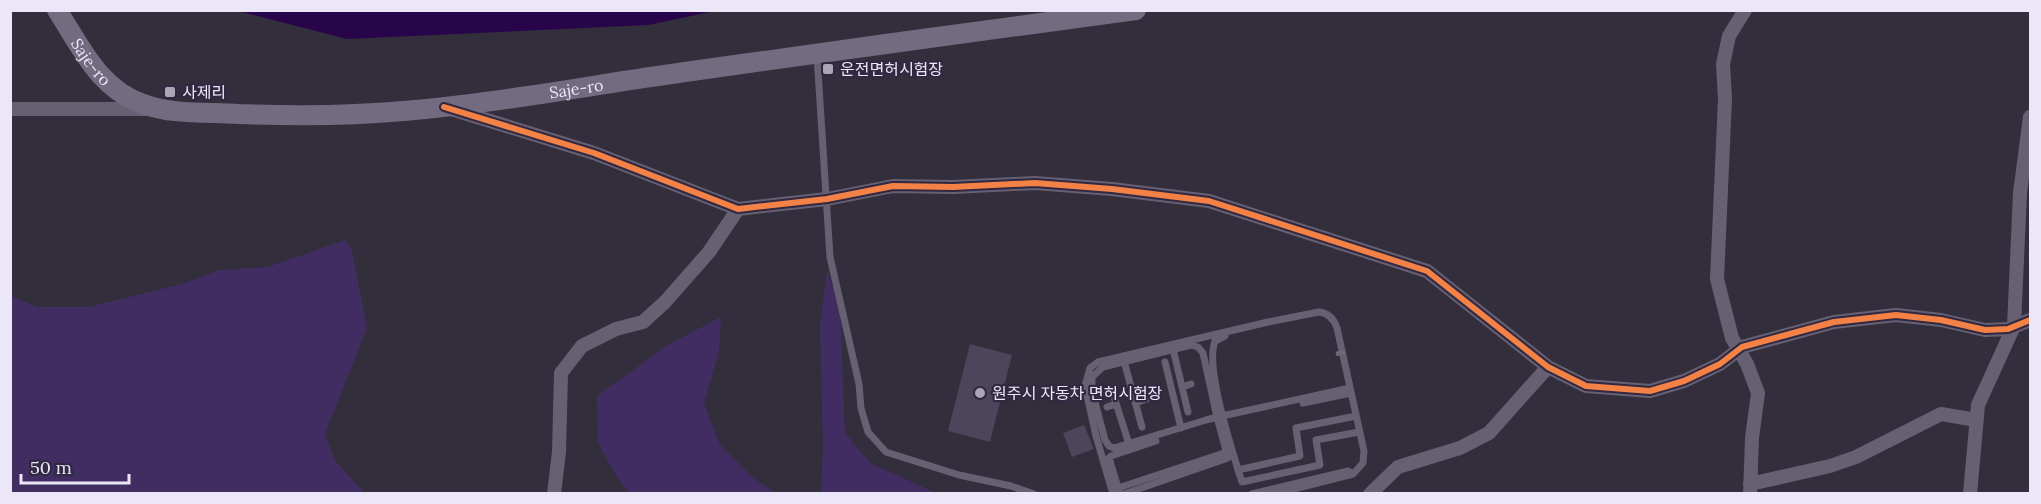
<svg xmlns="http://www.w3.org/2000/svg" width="2041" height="504" font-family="Lora,'Noto Sans KR',serif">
<rect width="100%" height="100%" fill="#332e3c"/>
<path fill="#422d63" d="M345,240L352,251L367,328L325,434L335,461L365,493H11V296L37,307H89L182,284L220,270L268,267Z
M827,271L840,308L845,433L870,463L936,493L821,494L823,448L820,326Z
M721,317L719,352L704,403L720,445L751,476L775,493H630L618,479L598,443L597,396L669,344Z"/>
<path fill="#28044b" d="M238,11H715L648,25L347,39Z"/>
<path fill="#4d455b" d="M970,344L1012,355L990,442L948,431Z
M1084,425L1094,449L1072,457L1063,433Z"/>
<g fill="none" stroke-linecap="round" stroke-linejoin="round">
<path stroke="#666072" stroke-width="7" d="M817,56L830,257L859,384L861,408L868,432L886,452L959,475L1011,486L1034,494
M1225,336L1215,341C1205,367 1230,442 1238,470L1300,456L1296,428L1356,416
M1173,349L1188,412
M1124,361L1142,427
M1165,362L1181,428
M1182,387L1191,384
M1113,394L1129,444
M1135,403L1147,399
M1303,403L1351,393
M1107,407L1116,404
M1238,470L1242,482L1320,465L1316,440L1359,432
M1115,489L1227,452
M1113,494L1096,436L1085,386L1090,368L1098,362L1268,322L1319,312C1329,313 1334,319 1337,328L1364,451L1363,463L1353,474L1274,494
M1120,494L1109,458L1111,456L1156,441
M1124,494L1228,458L1217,417L1203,353L1198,347L1191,345L1103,367L1092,377V391L1105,440L1109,446L1114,448L1206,420L1222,416L1350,388
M1252,494L1348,471L1351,473"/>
<path stroke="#666072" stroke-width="14" d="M1745,10L1729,36L1723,64L1725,99L1717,279L1732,338L1747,364L1758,393L1752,438L1750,494
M10,109H146
M451,109L594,153L738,209L827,199L893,186L953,187L1035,183L1112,189L1209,201L1427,271L1548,367L1586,386L1650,391L1684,381L1720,364L1742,347L1834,322L1896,315L1941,320L1985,330L2008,329L2030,320
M1750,484L1830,466L1856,457L1941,414L1976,420
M554,494L559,452L561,373L582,346L616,329L643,322L665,302L709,252L738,209
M1370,494L1398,467L1460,448L1489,433L1548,367
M1970,494L1978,405L2014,326L2020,193L2030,117"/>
<path stroke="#736b80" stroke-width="20" id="s1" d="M57,10C81,47 99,89 143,104C173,115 208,112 239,114C294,116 349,116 404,111C498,103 592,85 685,72C835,50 986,31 1136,10"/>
<path stroke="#6e6a77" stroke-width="4.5" stroke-dasharray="10 10" stroke-linecap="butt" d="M1336,354L1345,352"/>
<defs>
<path id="cycleway" d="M444,107L594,153L738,209L827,199L893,186L953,187L1035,183L1112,189L1209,201L1427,271L1548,367L1586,386L1650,391L1684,381L1720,364L1742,347L1834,322L1896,315L1941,320L1985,330L2008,329L2030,320"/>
</defs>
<use href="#cycleway" stroke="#312842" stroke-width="10"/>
<use href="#cycleway" stroke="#f48246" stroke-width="6"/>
</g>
<g fill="#aba6b6" stroke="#312842" stroke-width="2">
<rect x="822" y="63" width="12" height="12" rx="3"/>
<rect x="164" y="86" width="12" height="12" rx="3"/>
<circle cx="980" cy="393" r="6"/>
</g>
<g text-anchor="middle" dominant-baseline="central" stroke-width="4.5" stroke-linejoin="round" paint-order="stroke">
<g font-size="16" fill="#ece7f8" stroke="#312842">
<text stroke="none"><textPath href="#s1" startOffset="62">Saje-ro</textPath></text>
<text stroke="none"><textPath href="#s1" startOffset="566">Saje-ro</textPath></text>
</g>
<g font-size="16" fill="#ece7f8" stroke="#312842" text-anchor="start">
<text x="840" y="69">운전면허시험장</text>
<text x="182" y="92">사제리</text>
<text x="992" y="393">원주시 자동차 면허시험장</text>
</g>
</g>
<rect width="2041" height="504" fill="none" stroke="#ece7f8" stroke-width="24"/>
<path d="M21 474v9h108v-9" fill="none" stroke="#ece7f8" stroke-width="3"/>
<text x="30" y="474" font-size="18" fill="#ece7f8" stroke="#312842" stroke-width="4.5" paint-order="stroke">50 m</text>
</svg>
